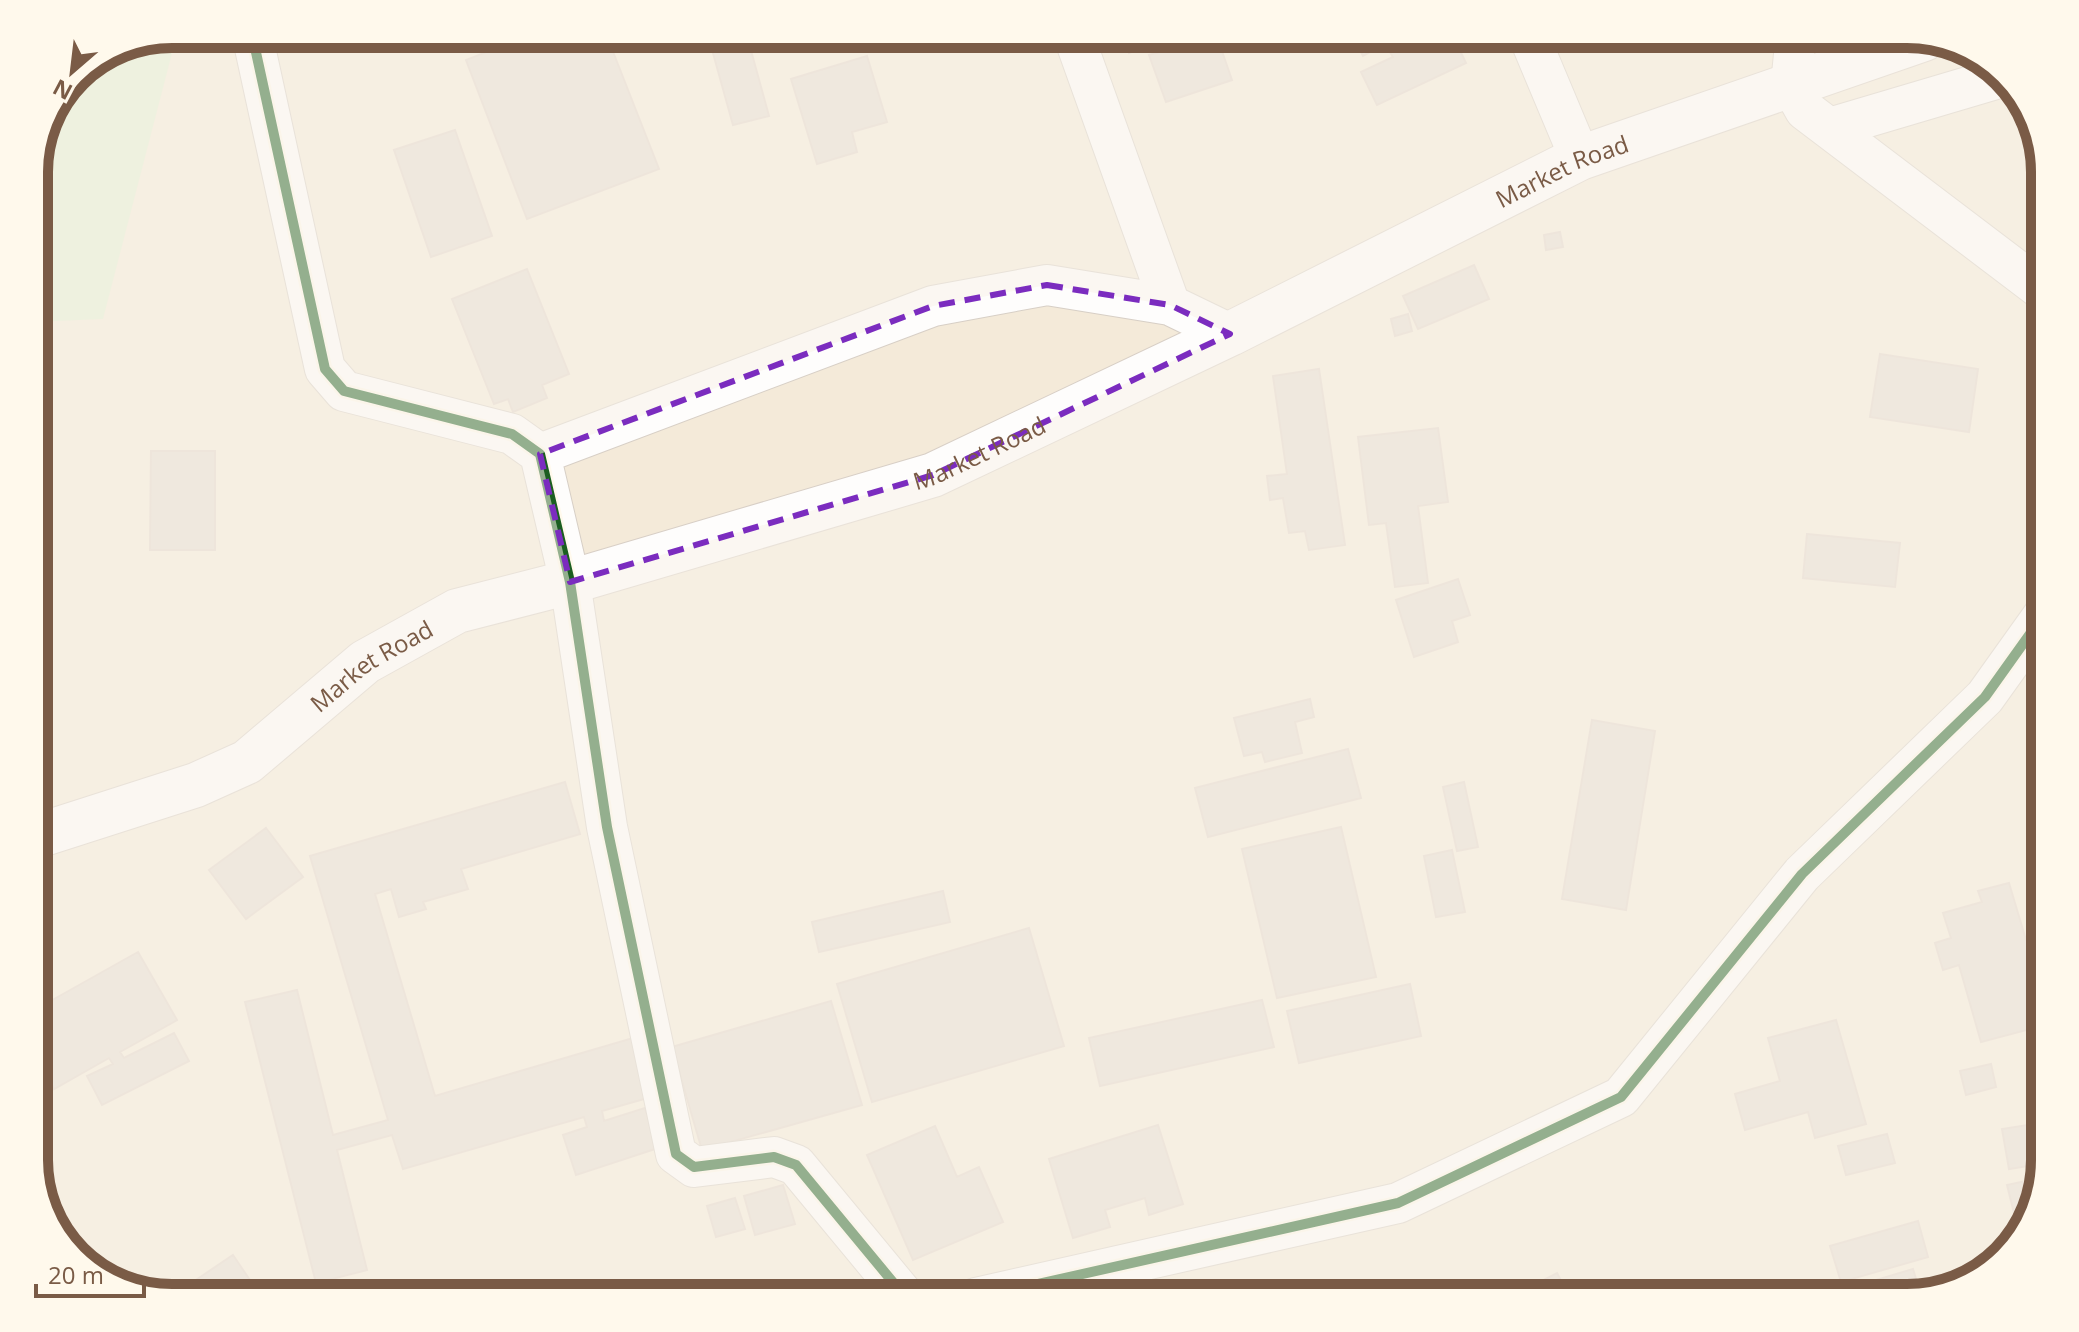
<svg xmlns="http://www.w3.org/2000/svg" width="2079" height="1332" font-family="'Open Sans',sans-serif">
<rect width="100%" height="100%" fill="#f8f3ea"/>
<path fill="#f4ead9" d="M172,34H1907L1983,57L2027,103L2045,171V1161L2022,1236L1976,1280L1908,1298H172L96,1275L52,1229L34,1169V163L75,74L119,44Z"/>
<path fill="#e3f0d3" d="M177,34L103,319L34,322V163L75,74L119,44Z"/>
<path fill="#e5dcd1" stroke="#e2d6cb" stroke-width="2" d="M533,34H606L659,169L527,219L466,60Z
M1121,34H1216L1232,80L1166,102L1149,55L1170,49L1166,39L1129,53Z
M1352,34H1406L1413,48L1442,34H1452L1466,63L1377,105L1361,72L1393,57L1385,44L1363,56Z
M747,36L769,116L733,125L711,46Z
M867,56L887,122L852,132L857,152L817,164L791,79Z
M455,130L492,236L431,257L394,150Z
M1560,232L1563,247L1546,250L1544,235Z
M1474,265L1489,299L1418,329L1403,296Z
M527,269L569,374L542,385L547,398L513,412L508,399L494,404L452,299Z
M1408,314L1412,331L1395,336L1391,319Z
M1880,354L1978,369L1969,432L1870,417Z
M1319,369L1345,545L1309,550L1305,531L1289,533L1283,498L1270,500L1267,476L1287,474L1273,376Z
M1438,428L1448,502L1418,506L1428,583L1395,587L1386,523L1369,525L1358,437Z
M151,451H215V550H150Z
M1807,534L1900,543L1895,587L1803,578Z
M1458,579L1470,615L1452,621L1458,642L1414,657L1396,600Z
M1310,699L1314,717L1295,722L1302,753L1265,762L1262,752L1244,756L1234,718Z
M1592,720L1655,731L1626,910L1562,899Z
M1348,749L1361,798L1208,837L1195,788Z
M565,782L580,834L461,869L468,889L423,902L426,909L399,917L391,889L375,894L435,1096L640,1036L658,1095L602,1111L604,1121L645,1108L658,1148L576,1175L563,1135L587,1127L584,1117L403,1169L392,1135L337,1150L367,1270L316,1283L245,1002L297,990L333,1135L388,1120L310,856Z
M1464,782L1478,847L1457,851L1443,787Z
M1341,827L1376,977L1277,998L1242,849Z
M266,828L303,877L246,919L209,870Z
M1452,850L1465,912L1436,917L1424,856Z
M2009,883L2026,940L2045,935V985L2039,987L2045,1025L1981,1042L1959,965L1943,970L1935,943L1951,938L1943,913L1982,902L1978,891Z
M943,891L950,922L819,952L812,922Z
M1029,928L1064,1046L872,1102L837,984Z
M138,952L177,1020L120,1052L124,1058L174,1033L189,1061L102,1105L87,1076L113,1064L109,1058L54,1089L39,1060L47,1055L34,1032V996L40,993L47,1003Z
M1410,984L1421,1036L1299,1063L1287,1011Z
M1262,1000L1274,1047L1100,1086L1089,1038Z
M831,1001L862,1105L702,1150L672,1047Z
M1836,1020L1866,1124L1815,1138L1808,1112L1745,1130L1735,1094L1780,1081L1768,1038Z
M1991,1064L1996,1087L1966,1095L1960,1071Z
M2034,1124L2041,1164L2009,1169L2002,1129Z
M1158,1125L1183,1204L1149,1215L1145,1198L1105,1210L1110,1227L1073,1238L1049,1159Z
M935,1126L957,1177L979,1167L1003,1222L913,1260L867,1155Z
M1887,1134L1895,1163L1846,1175L1838,1146Z
M2040,1178L2029,1214L2015,1217L2007,1185Z
M783,1185L795,1224L755,1235L744,1196Z
M735,1198L745,1229L716,1237L707,1206Z
M1918,1221L1928,1257L1841,1282L1830,1246Z
M233,1255L262,1298H190L184,1288Z
M1913,1269L1921,1295L1856,1298L1853,1287Z
M1557,1273L1570,1298H1509Z
M721,1281L725,1298H663L662,1294Z
M1229,1286L1232,1298H1184Z"/>
<g fill="none" stroke-linecap="round" stroke-linejoin="round">
<defs>
<path id="minor" d="M252,34L325,369L344,391L512,434L540,454L570,582L607,827L676,1154L694,1167L774,1157L796,1165L906,1298
M1073,34L1170,305
M1528,34L1580,158
M1796,34L1791,85L1805,110L2045,292
M1830,128L2002,77
M540,454L933,306L1047,285L1170,305L1230,334
M976,1298L1398,1203L1621,1097L1802,874L1985,697L2045,613"/>
<g id="secondary">
<path id="s1" d="M34,837L196,785L247,762L365,662L457,611L570,582L933,475L1230,334L1580,158L1924,39"/>
</g>
</defs>
<use href="#minor" stroke="#d7cfc6" stroke-width="42"/>
<use href="#secondary" stroke="#d8cfc6" stroke-width="46"/>
<use href="#minor" stroke="#fefdfc" stroke-width="40"/>
<use href="#secondary" stroke="#fefdfc" stroke-width="44"/>
<defs>
<path id="cycleway" d="M252,34L325,369L344,391L512,434L540,454L570,582L607,827L676,1154L694,1167L774,1157L796,1165L906,1298
M976,1298L1398,1203L1621,1097L1802,874L1985,697L2045,613"/>
</defs>
<use href="#cycleway" stroke="#fff9ec" stroke-width="15"/>
<use href="#cycleway" stroke="#1b5e20" stroke-width="10"/>
</g>
<path d="M0 0H2079V1332H0ZM1047,285L1170,305L1230,334L933,475L570,582L540,454L933,306Z" fill="#f8f3ea" fill-opacity=".55" fill-rule="evenodd"/>
<path fill="none" stroke="#7b2cbf" stroke-width="6" stroke-dasharray="16 10" stroke-linejoin="round" d="M1047,285L1170,305L1230,334L933,475L570,582L540,454L933,306Z"/>
<g text-anchor="middle" dominant-baseline="central" stroke-width="8" stroke-linejoin="round" paint-order="stroke">
<g font-size="24" fill="#7a5b46" stroke="#fff9ec">
<text stroke="none"><textPath href="#s1" startOffset="1680">Market Road</textPath></text>
<text stroke="none"><textPath href="#s1" startOffset="1032">Market Road</textPath></text>
<text stroke="none"><textPath href="#s1" startOffset="384">Market Road</textPath></text>
</g>
</g>
<path d="M0 0H2079V1332H0ZM172 48H1907A124 124 0 0 1 2031 172V1160A124 124 0 0 1 1907 1284H172A124 124 0 0 1 48 1160V172A124 124 0 0 1 172 48Z" fill="#fff9ec" fill-rule="evenodd"/>
<path fill="none" stroke="#7a5b46" stroke-width="10" d="M172 48H1907A124 124 0 0 1 2031 172V1160A124 124 0 0 1 1907 1284H172A124 124 0 0 1 48 1160V172A124 124 0 0 1 172 48Z"/>
<g transform="translate(72 72) rotate(208)" stroke="#fff9ec" stroke-width="6" paint-order="stroke">
<path d="M0-6L14 30L0 20L-14 30Z" fill="#7a5b46"/>
<text y="-12" font-size="22" font-weight="bold" text-anchor="middle" fill="#7a5b46">N</text>
</g>
<path d="M36 1284v12h108v-12" fill="none" stroke="#7a5b46" stroke-width="4"/>
<text x="48" y="1284" font-size="24" fill="#7a5b46" stroke="#fff9ec" stroke-width="6" paint-order="stroke">20 m</text>
</svg>
